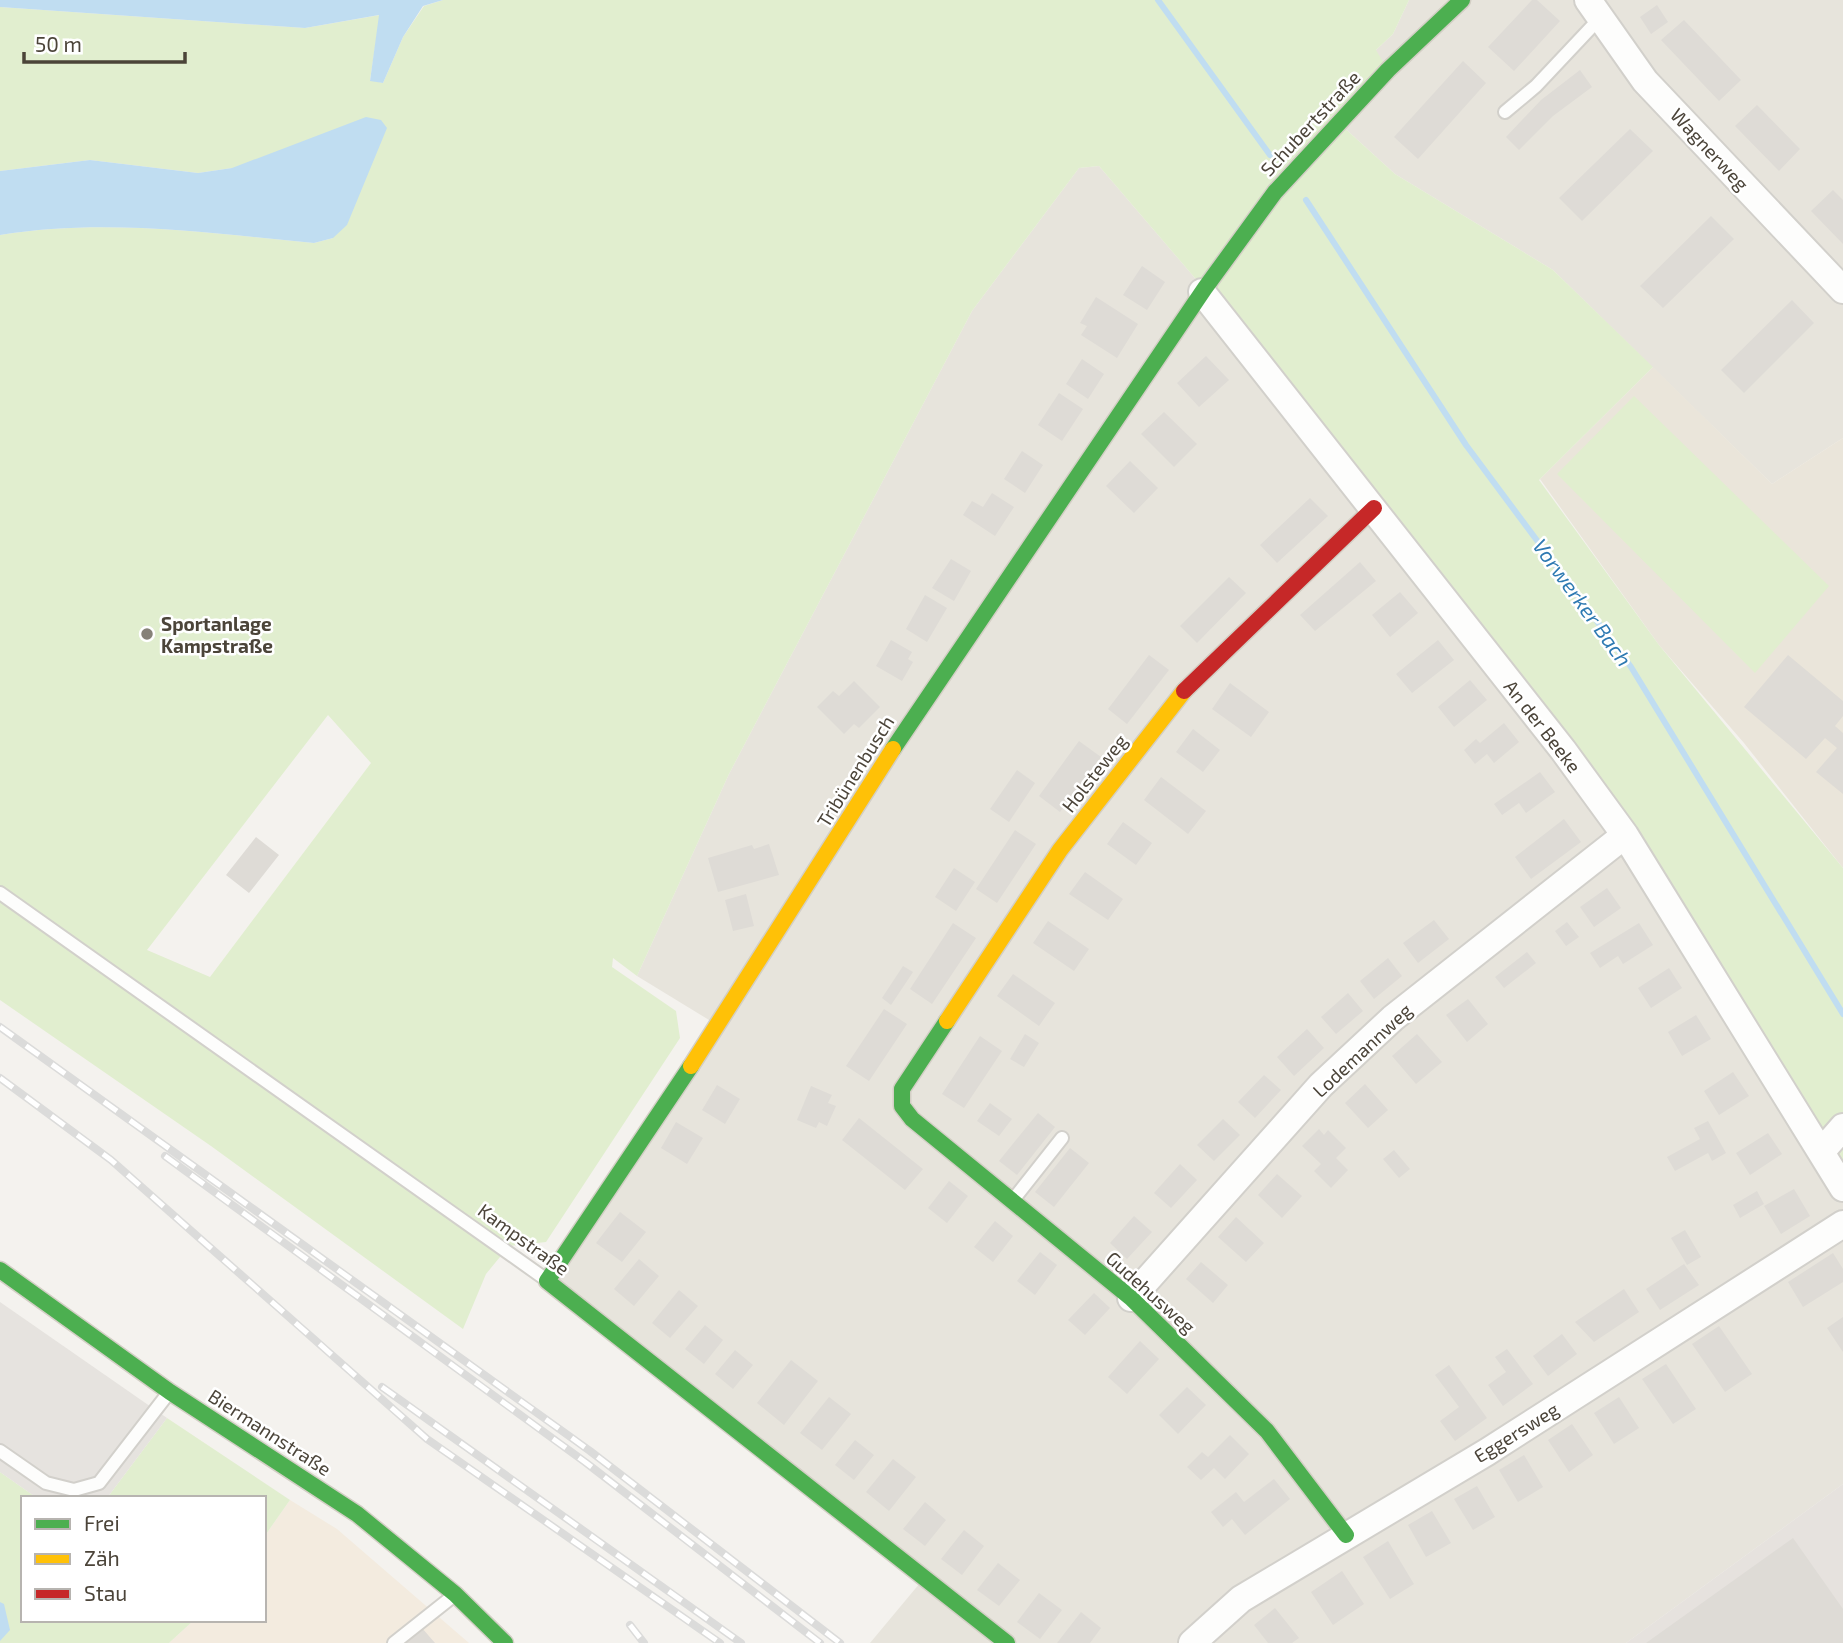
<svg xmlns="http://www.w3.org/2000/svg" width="1843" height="1643" font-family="'Exo 2',sans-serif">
<rect width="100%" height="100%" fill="#f4f2ee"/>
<path fill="#e7e4dc" d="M1409,0H1843V438L1772,484L1553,270L1395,174L1339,123L1376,50L1393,34Z
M1099,166L1367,479L1539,721L1843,1188V1484L1626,1643H870L920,1583L540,1284L714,1023L637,976L729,774L972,311L1079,168Z"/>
<path fill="#f3ebdf" d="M290,1500L337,1529L469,1643H169L194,1620H264V1537Z"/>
<path fill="#e6e2de" d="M1843,1484V1643H1626Z"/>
<path fill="#eae5da" d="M1653,367L1772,484L1843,438V868L1744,743L1659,645L1540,479Z"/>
<path fill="#e1eecf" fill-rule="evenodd" d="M443,0H1409L1393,34L1376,50L1388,70L1339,123L1395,174L1553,270L1653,367L1539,480L1659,645L1843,868V1188L1539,721L1367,479L1099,166L1079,168L972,311L729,774L637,976L613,958L612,967L676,1011L680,1038L546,1242L509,1246L486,1274L463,1329L211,1146L0,1000V235C105,218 209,233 314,243L333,238L232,168L198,173L90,160L0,171V7L305,28L380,15L370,80L383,83L403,37L424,6ZM328,715L371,763L210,977L147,950Z
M1634,396L1829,586L1755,673L1557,474Z
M167,1418L290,1500L264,1537V1498H107Z
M0,1472L37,1498H23V1620H194L169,1643H0Z"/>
<path fill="#e6e3df" d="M0,1302L167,1418L107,1498H37L0,1472Z"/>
<path fill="#c0ddf1" d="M0,0H443L423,6L403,37L383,83L370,81L379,15L305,28L0,7Z
M366,117L381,120L387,128L347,225L333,238L314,243C209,233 105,218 0,235V171L90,160L198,173L232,168Z
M0,1602L4,1604L10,1630L0,1641Z"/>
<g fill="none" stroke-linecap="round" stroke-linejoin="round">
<path stroke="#c0ddf1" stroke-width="6" d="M1158,0L1270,155
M1306,200L1466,445L1631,667L1843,1014"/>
</g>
<path fill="#dedbd6" d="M1532,0H1537L1560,21L1514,71L1488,47Z
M1657,5L1668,22L1651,34L1640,17Z
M1684,20L1741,80L1719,101L1661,40Z
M1463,61L1486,83L1418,159L1394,137Z
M1580,70L1592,87L1553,116L1519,150L1506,137L1541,100Z
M1757,105L1800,149L1779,171L1735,126Z
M1630,129L1653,151L1582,221L1559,198Z
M1833,190L1843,200V244L1811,211Z
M1711,216L1734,239L1663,308L1640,286Z
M1142,266L1165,282L1147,310L1123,295Z
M1096,297L1138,324L1117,358L1081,335L1087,326L1080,323Z
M1792,300L1814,323L1744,393L1721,370Z
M1206,356L1229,380L1199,407L1177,383Z
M1082,359L1104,374L1088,399L1066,384Z
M1059,393L1083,409L1062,441L1038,425Z
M1164,412L1197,444L1174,467L1141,434Z
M1022,451L1043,465L1025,493L1004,479Z
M1130,461L1158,488L1134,513L1106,486Z
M992,493L1014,507L995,536L963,515L972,501L983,507Z
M1310,498L1328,516L1277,563L1260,545Z
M951,559L971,571L954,601L932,588Z
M1360,562L1376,581L1315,631L1300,615Z
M1229,577L1246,593L1197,643L1180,626Z
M1400,592L1418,613L1390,637L1372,615Z
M925,595L947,608L927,642L906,629Z
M891,640L912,652L908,659L913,662L902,681L876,666Z
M1438,640L1454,660L1412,693L1396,674Z
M1149,655L1169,670L1127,724L1108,709Z
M1788,655L1843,701V716L1835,726L1843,733V794L1816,772L1837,748L1825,738L1806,759L1744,707Z
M1470,680L1487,700L1454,727L1438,707Z
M854,681L880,707L859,728L854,724L844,734L817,707L833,691L839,696Z
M1230,683L1269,712L1251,737L1212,709Z
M1504,723L1519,742L1494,763L1487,754L1475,764L1464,750L1476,739L1480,743Z
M1193,729L1220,750L1203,772L1176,752Z
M1079,741L1101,757L1060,812L1039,796Z
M1017,770L1035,783L1009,822L990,809Z
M1540,772L1555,792L1526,813L1519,803L1502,815L1494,804Z
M1161,777L1206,811L1188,834L1144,800Z
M1564,819L1581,842L1531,879L1515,857Z
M1123,822L1152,843L1136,865L1107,844Z
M1015,830L1036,844L997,903L976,889Z
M256,837L279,855L249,893L226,875Z
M769,844L779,875L718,892L708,858L752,845L754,849Z
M954,868L975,882L956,911L935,897Z
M1085,872L1123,899L1108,920L1069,894Z
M1607,888L1621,908L1594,927L1580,907Z
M746,894L754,926L733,931L725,900Z
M1434,920L1449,939L1418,963L1403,943Z
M1048,921L1089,949L1074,971L1033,943Z
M1567,922L1579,937L1566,946L1555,931Z
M953,923L976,938L932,1004L910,989Z
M1639,923L1653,945L1623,964L1618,956L1600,968L1590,953Z
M1527,952L1536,963L1504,988L1495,977Z
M1388,958L1402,976L1374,999L1360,981Z
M903,966L913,972L891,1005L882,998Z
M1669,968L1682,988L1651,1008L1638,988Z
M1013,974L1055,1003L1039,1026L997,996Z
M1348,993L1363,1011L1336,1034L1321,1017Z
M1468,999L1488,1024L1467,1042L1446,1015Z
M884,1009L907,1024L869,1081L846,1066Z
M1696,1015L1711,1039L1682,1056L1668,1032Z
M1307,1029L1324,1048L1294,1076L1277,1057Z
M1025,1034L1039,1043L1024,1067L1010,1059Z
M1417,1034L1442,1062L1416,1084L1392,1056Z
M980,1036L1002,1051L964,1108L942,1094Z
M1733,1072L1749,1096L1719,1115L1704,1091Z
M1264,1075L1281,1090L1255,1118L1238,1102Z
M1365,1084L1388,1110L1368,1128L1345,1103Z
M717,1085L740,1099L725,1124L702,1110Z
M811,1086L832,1095L828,1103L836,1106L827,1126L819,1122L816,1128L797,1120Z
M990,1103L1012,1119L999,1136L977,1121Z
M1038,1113L1055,1127L1017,1175L999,1161Z
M859,1118L923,1169L905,1190L842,1140Z
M1223,1119L1240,1135L1214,1161L1197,1145Z
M1708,1121L1726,1153L1712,1161L1708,1153L1675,1171L1667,1157L1700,1139L1694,1128Z
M676,1122L703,1138L687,1164L661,1148Z
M1319,1129L1324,1135L1328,1130L1346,1148L1336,1158L1348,1170L1331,1188L1314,1171L1321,1164L1302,1146Z
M1768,1133L1782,1154L1750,1175L1736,1153Z
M1070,1148L1089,1163L1054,1207L1035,1192Z
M1394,1150L1410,1169L1399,1178L1383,1159Z
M1180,1164L1197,1180L1171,1208L1154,1193Z
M1277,1174L1302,1196L1282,1218L1258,1195Z
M949,1181L968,1196L947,1223L928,1208Z
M1794,1189L1810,1216L1781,1234L1764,1206Z
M1757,1191L1764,1204L1740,1218L1733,1205Z
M620,1212L646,1232L622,1262L596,1243Z
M1134,1216L1152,1232L1127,1259L1110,1243Z
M1236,1217L1264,1243L1246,1262L1218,1237Z
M995,1221L1013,1236L993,1262L974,1247Z
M1685,1230L1701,1257L1687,1265L1671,1238Z
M1040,1252L1057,1265L1035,1295L1017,1281Z
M1833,1253L1843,1269V1282L1803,1307L1788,1282Z
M639,1259L659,1276L634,1306L614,1289Z
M1201,1262L1228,1285L1213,1303L1186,1279Z
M1684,1264L1699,1285L1660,1310L1646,1289Z
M1624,1289L1639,1312L1594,1342L1575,1322Z
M679,1290L698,1306L670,1338L652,1323Z
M1094,1293L1110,1308L1085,1335L1068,1320Z
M1843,1317V1352L1827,1328Z
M705,1325L723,1340L704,1364L685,1349Z
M1719,1326L1752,1374L1725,1392L1692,1344Z
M1562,1334L1577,1354L1548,1376L1533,1356Z
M1140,1341L1159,1359L1127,1394L1108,1377Z
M1507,1349L1533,1384L1503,1406L1488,1385L1506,1372L1495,1357Z
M735,1350L753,1365L733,1389L715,1374Z
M791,1360L818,1381L784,1425L757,1403Z
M1666,1364L1696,1409L1673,1424L1642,1379Z
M1449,1365L1487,1418L1455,1441L1440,1421L1459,1407L1435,1375Z
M1187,1387L1206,1405L1178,1434L1159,1415Z
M829,1397L851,1414L822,1450L800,1433Z
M1619,1397L1639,1428L1614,1444L1594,1413Z
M1572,1424L1593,1455L1569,1472L1548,1440Z
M1230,1435L1249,1454L1225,1479L1214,1468L1201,1480L1187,1467L1202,1452L1208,1457Z
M855,1440L874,1455L854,1480L835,1465Z
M1524,1455L1543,1487L1518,1502L1499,1470Z
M893,1459L916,1477L889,1511L866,1492Z
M1274,1479L1290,1499L1245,1535L1232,1519L1223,1527L1211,1512L1236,1492L1244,1502Z
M1477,1486L1495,1517L1473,1530L1454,1499Z
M925,1502L946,1520L925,1546L903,1529Z
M1432,1511L1451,1543L1426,1557L1408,1525Z
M964,1530L984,1546L962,1575L941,1559Z
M1793,1538L1843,1609V1643H1646Z
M1388,1541L1414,1584L1390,1599L1363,1557Z
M998,1563L1020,1580L999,1606L977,1590Z
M1342,1571L1364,1604L1333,1625L1311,1592Z
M1039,1593L1062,1610L1040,1639L1017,1622Z
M1275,1608L1299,1638L1292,1643H1268L1254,1625Z
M1081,1612L1101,1628L1090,1643H1057Z
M422,1628L435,1643H405Z"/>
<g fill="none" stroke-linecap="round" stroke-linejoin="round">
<defs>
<path id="lane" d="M1505,112L1536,86L1600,18
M0,893L544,1278
M1013,1200L1062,1138
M0,1451L46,1483L74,1490L99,1483L167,1395
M394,1643L452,1597"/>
<path id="street" d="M1588,0L1645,81L1843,290
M1202,292L1563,750L1625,835L1843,1188
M1822,1151L1843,1127
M1131,1298L1321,1085L1393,1018L1625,835
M1192,1643L1241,1599L1487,1452L1843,1224"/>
<path id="fast" d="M893,749L1205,288L1275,192L1388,70L1462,0
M947,1021L902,1089V1106L912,1119L1131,1298L1267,1431L1346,1535
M691,1066L547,1281L1007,1643
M0,1270L170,1392L357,1514L455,1594L505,1643"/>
<path id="slow" d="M947,1021L1060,850L1184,691
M691,1066L893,749"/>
<path id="jam" d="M1184,691L1374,508"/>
</defs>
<use href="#lane" stroke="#d2d0cb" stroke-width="16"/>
<use href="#street" stroke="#d2d0cb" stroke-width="30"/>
<use href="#fast" stroke="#d3cfc5" stroke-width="19"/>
<use href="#slow" stroke="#d3cfc5" stroke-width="19"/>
<use href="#jam" stroke="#d3cfc5" stroke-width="19"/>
<use href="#lane" stroke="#fdfdfc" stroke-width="12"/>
<use href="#street" stroke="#fdfdfc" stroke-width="26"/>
<use href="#fast" stroke="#4caf50" stroke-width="16"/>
<use href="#slow" stroke="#ffc107" stroke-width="16"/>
<use href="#jam" stroke="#c62828" stroke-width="16"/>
<defs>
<path id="rail" d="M0,1027L590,1451L840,1643
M0,1078L111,1160L427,1439L720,1643
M165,1156L585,1462L820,1643
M382,1387L741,1643
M630,1625L644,1643"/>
</defs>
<use href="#rail" stroke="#dbdbda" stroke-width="8"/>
<use href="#rail" stroke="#fff" stroke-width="5" stroke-dasharray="16" stroke-linecap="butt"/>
</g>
<circle fill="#868178" stroke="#fff" stroke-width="2.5" cx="147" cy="634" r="7"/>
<g text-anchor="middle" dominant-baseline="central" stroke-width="5" stroke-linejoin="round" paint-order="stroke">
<g font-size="19" fill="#4b4439" stroke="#fff">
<text transform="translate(1310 123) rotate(-47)">Schubertstraße</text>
<text transform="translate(1710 149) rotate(47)">Wagnerweg</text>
<text transform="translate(1543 726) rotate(52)">An der Beeke</text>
<text transform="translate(855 771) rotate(-58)">Tribünenbusch</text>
<text transform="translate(1094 773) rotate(-52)">Holsteweg</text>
<text transform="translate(1362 1050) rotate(-43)">Lodemannweg</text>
<text transform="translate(524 1239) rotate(36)">Kampstraße</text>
<text transform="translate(1151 1292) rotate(42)">Gudehusweg</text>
<text transform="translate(270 1432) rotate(33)">Biermannstraße</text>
<text transform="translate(1516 1432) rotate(-32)">Eggersweg</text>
</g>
<g font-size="19" font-weight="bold" fill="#4b4439" stroke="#fff" text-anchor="start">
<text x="161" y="623">Sportanlage<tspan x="161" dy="22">Kampstraße</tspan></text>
</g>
<g font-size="21" font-style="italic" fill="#2e7ab2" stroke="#fff">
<text transform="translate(1583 602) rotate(54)">Vorwerker Bach</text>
</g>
</g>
<rect x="21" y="1496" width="245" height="126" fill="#ffffff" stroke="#b7b4b0" stroke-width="2"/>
<rect x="35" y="1519" width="35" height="10" fill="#4caf50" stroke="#b7b4b0" stroke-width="2"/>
<text x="84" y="1531" font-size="21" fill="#4b4439">Frei</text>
<rect x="35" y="1554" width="35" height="10" fill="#ffc107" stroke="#b7b4b0" stroke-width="2"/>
<text x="84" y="1566" font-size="21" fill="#4b4439">Zäh</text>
<rect x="35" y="1589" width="35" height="10" fill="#c62828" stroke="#b7b4b0" stroke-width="2"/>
<text x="84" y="1601" font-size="21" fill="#4b4439">Stau</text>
<path d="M24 52v10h161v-10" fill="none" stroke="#4b4439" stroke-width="3.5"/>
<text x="35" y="52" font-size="21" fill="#4b4439" stroke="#ffffff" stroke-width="5" paint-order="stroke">50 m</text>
</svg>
